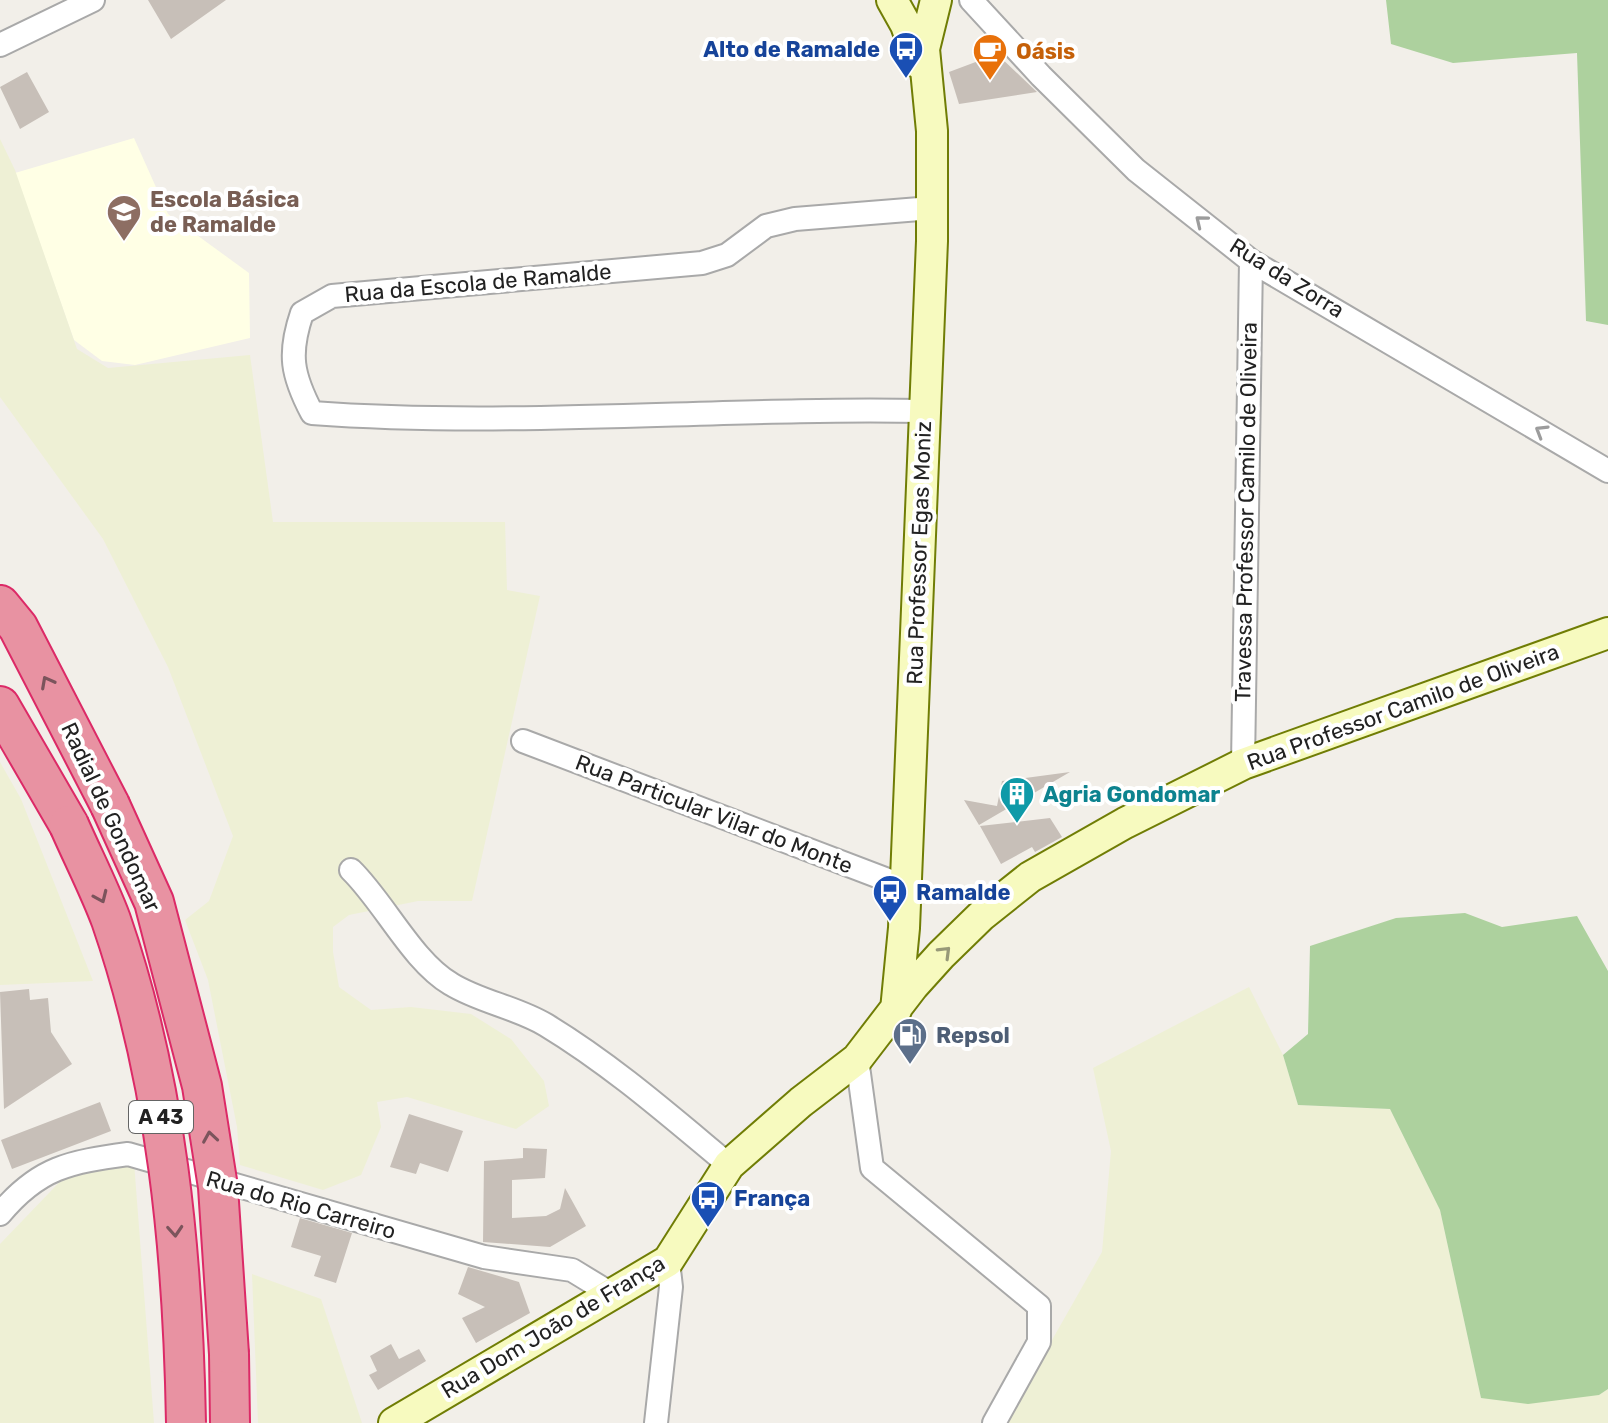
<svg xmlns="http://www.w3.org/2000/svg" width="1608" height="1423" font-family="Rubik,sans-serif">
<rect width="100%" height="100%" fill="#f2efe9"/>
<path fill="#ffffe5" d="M134,138L168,214L249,273L250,338L135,365L102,361L74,340L15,173Z"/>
<path fill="#eef0d5" d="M0,139L15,170L77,349L108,368L250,355L273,522H505L507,590L540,596L472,901H418L349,915L333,927V952L339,987L371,1010L411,1007L471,1014L511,1039L544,1081L549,1106L516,1129L407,1097L377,1102L381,1127L361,1175L323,1190L240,1165L237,1127L208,980L185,920L209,901L233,836L168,667L103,539L0,397Z
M0,762L21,799L93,981L0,985Z
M1249,987L1283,1055L1298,1105L1390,1109L1440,1210L1481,1398L1599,1395L1608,1389V1423H1005L1102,1252L1111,1151L1093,1068Z
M134,1162L154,1423H0V1244L73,1168Z
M252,1274L321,1299L362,1423H258Z"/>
<path fill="#add19e" d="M1386,0H1608V325L1586,321L1577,53L1453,63L1391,44Z
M1465,913L1502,927L1577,916L1608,971V1389L1599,1395L1528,1404L1481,1398L1440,1210L1390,1109L1298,1105L1283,1055L1308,1034L1310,946L1396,918Z"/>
<path fill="#c7bfb8" d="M148,0H226L171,39Z
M997,54L1037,92L959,104L949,72Z
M27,72L49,112L20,129L0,87Z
M1070,772L979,825L964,800L997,806L1002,781Z
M1050,818L1062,837L1035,852L1032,847L1001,864L980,826Z
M29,989L30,1000L48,998L51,1032L72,1064L4,1109L0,992Z
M100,1102L111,1131L12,1169L1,1140Z
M409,1114L463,1131L448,1172L420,1163L416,1174L390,1167Z
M523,1148L547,1149L545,1178L512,1180V1218L546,1216L560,1209L565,1188L586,1226L550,1247L483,1242L484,1161L523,1158Z
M300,1218L352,1233L336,1283L314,1276L321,1256L291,1247Z
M468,1267L519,1282L530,1313L476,1343L462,1318L485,1307L458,1294Z
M391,1344L399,1359L419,1349L426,1361L378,1390L369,1375L377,1371L370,1356Z"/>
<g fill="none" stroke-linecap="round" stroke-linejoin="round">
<defs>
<path id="street" d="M971,0L1041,76L1136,170L1251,261L1608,471
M0,45L93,0
M925,411C721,407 516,428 312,413C292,375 288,354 302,313L332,296L702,263L727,255L766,226L795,219L932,208
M523,741L906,887
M1243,764L1251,261
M351,870C384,902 412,961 451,984C480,1002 516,1007 546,1025C612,1065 670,1116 729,1165
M857,1059L872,1168L1039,1306V1342L994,1423
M0,1214C39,1167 70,1162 128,1154L484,1257L572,1270L613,1295
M656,1423L671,1287L668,1261"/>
<path id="secondary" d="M892,0L906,25L920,64
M896,1010L904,928L932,241V131L924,49L936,0
M394,1423L668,1261L729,1165L801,1102L857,1059L913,986L941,955L981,916L1030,877L1125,823L1243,764L1608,633"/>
<path id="highway" d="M0,605L18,627L110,805
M0,706L69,825
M229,1354L230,1423"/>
</defs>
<use href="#street" stroke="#a9a9a9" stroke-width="26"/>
<use href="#secondary" stroke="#707d05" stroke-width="34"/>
<use href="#highway" stroke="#dc2a67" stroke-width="42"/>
<use href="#street" stroke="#fff" stroke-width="22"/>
<use href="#secondary" stroke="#f7fabf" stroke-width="30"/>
<use href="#highway" stroke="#e892a2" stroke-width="38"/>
<defs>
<path id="highway-bridge" d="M110,805L154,902L202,1086L218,1187L229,1354
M69,825C83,857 99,888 111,920C167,1082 183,1253 186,1423"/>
</defs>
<use href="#highway-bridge" stroke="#dc2a67" stroke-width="42" stroke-linecap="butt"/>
<use href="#highway-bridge" stroke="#e892a2" stroke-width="38"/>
</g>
<defs><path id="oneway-chevron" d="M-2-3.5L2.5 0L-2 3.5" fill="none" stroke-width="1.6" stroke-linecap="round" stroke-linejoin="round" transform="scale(2)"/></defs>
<g stroke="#9c9c9c">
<use href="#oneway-chevron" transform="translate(1201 221) rotate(-141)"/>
<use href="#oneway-chevron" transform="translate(1541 431) rotate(-149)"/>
</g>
<g stroke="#7b545c">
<use href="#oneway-chevron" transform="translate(47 682) rotate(-118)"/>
<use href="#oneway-chevron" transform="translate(101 897) rotate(66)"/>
<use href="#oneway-chevron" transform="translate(210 1137) rotate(-99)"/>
<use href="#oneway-chevron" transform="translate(175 1231) rotate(86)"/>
</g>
<use stroke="#979978" href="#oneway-chevron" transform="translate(945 952) rotate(-45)"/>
<defs>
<symbol id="bus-pin" viewBox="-11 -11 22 30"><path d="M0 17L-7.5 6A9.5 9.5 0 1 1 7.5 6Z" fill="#1a4fb4" stroke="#fff"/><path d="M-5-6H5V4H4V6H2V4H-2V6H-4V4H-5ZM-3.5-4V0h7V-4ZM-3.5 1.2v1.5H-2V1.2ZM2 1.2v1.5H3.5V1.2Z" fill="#fff"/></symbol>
<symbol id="cafe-pin" viewBox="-11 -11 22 30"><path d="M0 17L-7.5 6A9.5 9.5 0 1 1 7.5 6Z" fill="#e8710a" stroke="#fff"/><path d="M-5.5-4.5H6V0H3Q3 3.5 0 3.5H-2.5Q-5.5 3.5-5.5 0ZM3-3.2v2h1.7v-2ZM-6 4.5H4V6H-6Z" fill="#fff"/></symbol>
<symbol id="school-pin" viewBox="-11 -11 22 30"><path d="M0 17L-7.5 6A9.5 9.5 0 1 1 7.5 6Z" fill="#8d6e63" stroke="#fff"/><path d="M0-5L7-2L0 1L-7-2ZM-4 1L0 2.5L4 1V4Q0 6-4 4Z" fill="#fff"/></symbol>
<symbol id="building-pin" viewBox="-11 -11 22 30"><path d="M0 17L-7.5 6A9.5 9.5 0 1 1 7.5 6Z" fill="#0f9aa8" stroke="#fff"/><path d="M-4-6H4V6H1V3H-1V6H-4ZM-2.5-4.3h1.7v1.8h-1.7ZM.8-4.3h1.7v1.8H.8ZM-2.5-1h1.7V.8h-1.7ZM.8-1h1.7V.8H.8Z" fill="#fff"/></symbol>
<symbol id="fuel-pin" viewBox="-11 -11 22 30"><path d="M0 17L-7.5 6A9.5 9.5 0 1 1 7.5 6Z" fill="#5c6f8a" stroke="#fff"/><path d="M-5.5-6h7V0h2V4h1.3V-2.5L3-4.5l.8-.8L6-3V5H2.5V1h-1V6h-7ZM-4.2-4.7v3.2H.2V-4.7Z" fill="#fff"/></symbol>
</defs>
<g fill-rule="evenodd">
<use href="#bus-pin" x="886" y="29" width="40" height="54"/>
<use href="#cafe-pin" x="970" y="31" width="40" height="54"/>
<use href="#school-pin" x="104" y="192" width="40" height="54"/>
<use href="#building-pin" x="997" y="774" width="40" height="54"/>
<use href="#bus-pin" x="870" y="872" width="40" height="54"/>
<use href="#fuel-pin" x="890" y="1015" width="40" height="54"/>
<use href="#bus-pin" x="688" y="1178" width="40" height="54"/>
</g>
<g text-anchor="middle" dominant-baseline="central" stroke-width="8" stroke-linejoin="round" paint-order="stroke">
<rect fill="#fff" stroke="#646464" stroke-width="2" x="129" y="1101" width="64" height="32" rx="6"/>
<g font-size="20" font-weight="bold" fill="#222">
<text x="161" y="1117">A 43</text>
</g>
<g font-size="22" font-weight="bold" fill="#164399" stroke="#fff" text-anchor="start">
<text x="880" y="49" text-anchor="end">Alto de Ramalde</text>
<text x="916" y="892">Ramalde</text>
<text x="734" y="1198">França</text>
</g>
<g font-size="22" font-weight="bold" fill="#c56008" stroke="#fff" text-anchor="start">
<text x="1016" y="51">Oásis</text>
</g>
<g font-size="22" font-weight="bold" fill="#785e54" stroke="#fff" text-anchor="start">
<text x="150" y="199">Escola Básica<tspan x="150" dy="25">de Ramalde</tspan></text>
</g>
<g font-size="22" fill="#222" stroke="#fff">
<text transform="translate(1287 278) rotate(32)">Rua da Zorra</text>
<text transform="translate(478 283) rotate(-5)">Rua da Escola de Ramalde</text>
<text transform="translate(1246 512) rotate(-89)">Travessa Professor Camilo de Oliveira</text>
<text transform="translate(919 553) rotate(-88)">Rua Professor Egas Moniz</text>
<text transform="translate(1403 707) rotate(-20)">Rua Professor Camilo de Oliveira</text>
<text transform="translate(714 814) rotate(21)">Rua Particular Vilar do Monte</text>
<text transform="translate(111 817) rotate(65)">Radial de Gondomar</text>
<text transform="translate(301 1205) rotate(16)">Rua do Rio Carreiro</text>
<text transform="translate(553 1327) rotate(-31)">Rua Dom João de França</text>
</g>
<g font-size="22" font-weight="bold" fill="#0d838f" stroke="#fff" text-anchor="start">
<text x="1043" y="794">Agria Gondomar</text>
</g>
<g font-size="22" font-weight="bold" fill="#4e5e75" stroke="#fff" text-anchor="start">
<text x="936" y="1035">Repsol</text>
</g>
</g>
</svg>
